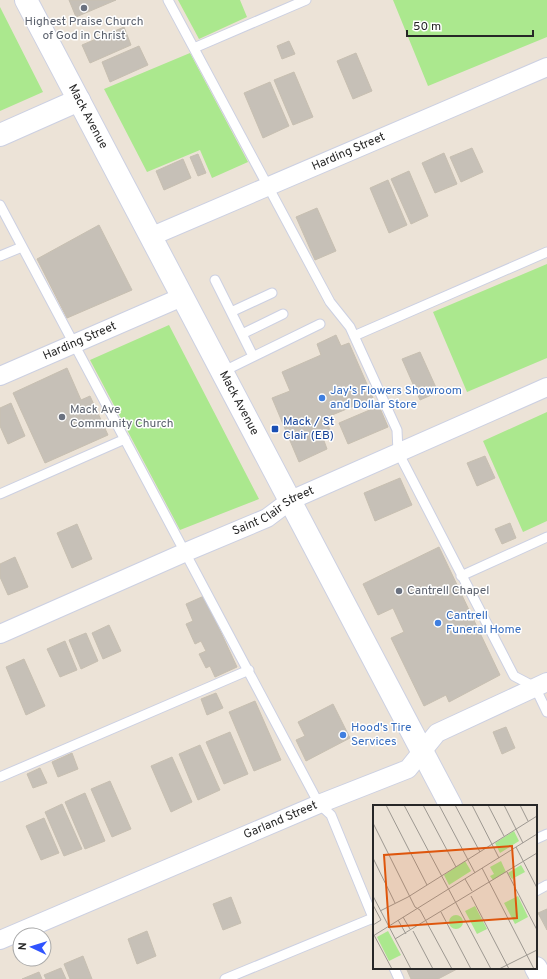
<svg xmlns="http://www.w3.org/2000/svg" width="547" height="979" font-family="Overpass,sans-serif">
<rect width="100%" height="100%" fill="#ece3d7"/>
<path fill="#abe88e" d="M178,0H240L247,17L199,39Z
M393,0H547V37L428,86Z
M0,7L43,92L0,111Z
M190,53L248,162L212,178L200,150L147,172L104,89Z
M547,264V358L467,392L433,312Z
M169,325L259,499L180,530L90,360Z
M547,412V521L523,532L483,441Z"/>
<path fill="#c6c0b7" stroke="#c7bfb1" d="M69,0H116L76,17Z
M124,27L131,45L90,63L82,45Z
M289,41L295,54L282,59L277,46Z
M139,46L148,65L110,82L102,62Z
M356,53L372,91L353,99L337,61Z
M294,72L313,117L293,125L274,80Z
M270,82L289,126L263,138L244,93Z
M472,148L483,172L461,182L450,157Z
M444,153L457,184L435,193L422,163Z
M198,154L206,173L198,176L190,157Z
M183,159L191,178L164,190L156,171Z
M409,171L428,216L411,224L391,179Z
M388,180L407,225L389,233L370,188Z
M317,208L336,251L315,260L296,217Z
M99,225L132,290L67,318L37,259Z
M336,335L341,346L349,343L373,398L325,418L332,434L323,438L327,449L299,462L272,398L290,391L282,372L321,355L317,344Z
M420,352L438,392L420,400L402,359Z
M67,368L81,400L90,396L108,435L45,463L13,393Z
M11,403L25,436L8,444L0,426V408Z
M379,406L388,427L348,444L339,423Z
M485,456L495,478L477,486L467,463Z
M400,478L412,505L375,521L364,493Z
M510,523L516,538L502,544L495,529Z
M77,524L92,559L72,568L57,533Z
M439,547L500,675L449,702L446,695L424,706L391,638L404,632L393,608L378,615L363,584Z
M15,557L28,587L8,595L0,577V564Z
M204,596L237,667L215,677L210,666L206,668L199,654L206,651L201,641L195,644L186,624L193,621L186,604Z
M109,625L121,651L103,659L92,633Z
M86,633L98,661L81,669L69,640Z
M65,641L77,670L60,677L47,649Z
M24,659L45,706L26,715L6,667Z
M216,693L223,708L207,715L201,699Z
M255,701L281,760L254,771L229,712Z
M333,704L350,738L306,761L296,740L305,736L298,722Z
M506,727L515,748L502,754L493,732Z
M230,732L248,774L224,784L206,742Z
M200,745L220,790L198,800L179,754Z
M72,753L78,769L58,777L52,762Z
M172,757L192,802L171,812L151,766Z
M40,768L47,783L33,788L27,774Z
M110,781L131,829L112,837L91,789Z
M85,793L105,841L85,849L65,802Z
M62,804L82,849L64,856L45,812Z
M44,818L59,853L41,860L26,826Z
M231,897L241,923L223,930L213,904Z
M547,909V930L538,913Z
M147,931L156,956L137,964L128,939Z
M83,956L92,979H70L64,964Z
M61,968L66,979H46L44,975Z
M411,968H459L438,979H411L407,970Z
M39,972L42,979H22Z"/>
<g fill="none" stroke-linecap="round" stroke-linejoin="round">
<defs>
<path id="lane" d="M168,0L330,302L350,327L397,430L398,452L514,676L535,687L547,712
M194,48L306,0
M0,205L319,804L331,815L374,920
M0,256L22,247
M215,280L253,356
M231,312L272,293
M242,334L283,314
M354,336L547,252
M222,372L320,324
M0,494L125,439
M461,576L547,537
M0,777L249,670
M536,839L547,834
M536,891L547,885
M394,968L399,979
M225,979L373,918"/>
<g id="street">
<path id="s1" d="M150,237L547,67"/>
<path id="s2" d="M0,376L182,297"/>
<path id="s3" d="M0,634L186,552L267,518L291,500L547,387"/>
<path id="s4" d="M0,940L319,804L408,769L437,733L547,682"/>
</g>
<g id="secondary">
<path id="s5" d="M26,0L451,806"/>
<path d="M0,135L79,100"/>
<path d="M536,968L542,979"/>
</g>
</defs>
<use href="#lane" stroke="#ccd0e2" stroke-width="11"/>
<use href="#street" stroke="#ccd0e2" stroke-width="20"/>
<use href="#secondary" stroke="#ccd0e2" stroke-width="24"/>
<use href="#lane" stroke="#fff" stroke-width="9"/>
<use href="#street" stroke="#fff" stroke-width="18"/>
<use href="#secondary" stroke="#fff" stroke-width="22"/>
</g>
<g fill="#6b7280" stroke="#fff" stroke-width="1.5">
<circle cx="84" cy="8" r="4"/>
<circle cx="62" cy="417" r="4"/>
<circle cx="399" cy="591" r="4"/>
</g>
<g fill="#3f7fe0" stroke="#fff" stroke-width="1.5">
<circle cx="322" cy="398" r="4"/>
<circle cx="438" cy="623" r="4"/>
<circle cx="343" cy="735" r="4"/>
</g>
<rect fill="#1a4fb4" stroke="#fff" stroke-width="1.5" x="271" y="425" width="8" height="8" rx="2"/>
<g text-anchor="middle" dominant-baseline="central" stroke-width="3" stroke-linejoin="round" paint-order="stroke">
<g font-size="12" fill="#5b616d" stroke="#fff" text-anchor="start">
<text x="84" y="22" text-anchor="middle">Highest Praise Church<tspan x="84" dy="14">of God in Christ</tspan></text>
<text x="70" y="410">Mack Ave<tspan x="70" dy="14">Community Church</tspan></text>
<text x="407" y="591">Cantrell Chapel</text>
</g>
<g font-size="12" fill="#272727" stroke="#fff">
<text stroke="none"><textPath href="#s5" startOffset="132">Mack Avenue</textPath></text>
<text stroke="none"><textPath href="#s1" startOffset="216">Harding Street</textPath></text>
<text stroke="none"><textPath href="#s2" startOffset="87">Harding Street</textPath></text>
<text stroke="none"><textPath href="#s5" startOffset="456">Mack Avenue</textPath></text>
<text stroke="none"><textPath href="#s3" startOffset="300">Saint Clair Street</textPath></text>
<text stroke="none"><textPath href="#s4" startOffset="305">Garland Street</textPath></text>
</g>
<g font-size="12" fill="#366cbe" stroke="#fff" text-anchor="start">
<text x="330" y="391">Jay's Flowers Showroom<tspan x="330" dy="14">and Dollar Store</tspan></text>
<text x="446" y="616">Cantrell<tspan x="446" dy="14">Funeral Home</tspan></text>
<text x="351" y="728">Hood's Tire<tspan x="351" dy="14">Services</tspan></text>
</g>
<g font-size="12" fill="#164399" stroke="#fff" text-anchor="start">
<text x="283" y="422">Mack / St<tspan x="283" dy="14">Clair (EB)</tspan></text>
</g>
</g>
<g transform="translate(373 805)">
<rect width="164" height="164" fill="#ece3d7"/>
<path d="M141,26L146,36L127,48L122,38ZM92,56L98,66L76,80L71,70ZM128,56L133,67L120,75L117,71L121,69L117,62ZM148,60L152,67L139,74L135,68ZM145,91L155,112L142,119L131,98ZM102,101L114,124L104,129L92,106ZM76 117a7 7 0 1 1 14 0a7 7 0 1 1-14 0ZM15,126L28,150L16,156L4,132Z" fill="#abe88e"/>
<path fill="none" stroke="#9d9891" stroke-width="1" d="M13,0L54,80M31,0L118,164M50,0L83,62M66,0L102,68M82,0L107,47M99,0L126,53M115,0L131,31M131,0L150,38M147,0L155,16M0,18L42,102L47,105L79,164M143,42L164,83M0,53L22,98M109,63L161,164M134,67L164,125M92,74L99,86M0,91L38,164M98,91L136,164M0,100L8,115L0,120M7,106L35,92L164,11M68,107L98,164M30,112L37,124M25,115L33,129M40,126L60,164M1,130L19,164M0,131L164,29M22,134L164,48M126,164L164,145"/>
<path fill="#de560d" fill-opacity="0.15" stroke="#de560d" stroke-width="2" d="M139,41L144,113L16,122L11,50Z"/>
<rect width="164" height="164" fill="none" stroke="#272727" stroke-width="2"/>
</g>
<g transform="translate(32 947) rotate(274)"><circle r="19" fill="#ffffff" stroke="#a9a9a9"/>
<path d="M0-3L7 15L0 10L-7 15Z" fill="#3054ff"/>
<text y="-6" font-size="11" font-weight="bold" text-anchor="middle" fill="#272727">N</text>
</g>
<path d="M407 30v6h126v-6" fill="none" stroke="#272727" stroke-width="2"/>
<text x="413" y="30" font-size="12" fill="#272727" stroke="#ffffff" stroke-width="3" paint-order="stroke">50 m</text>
</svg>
